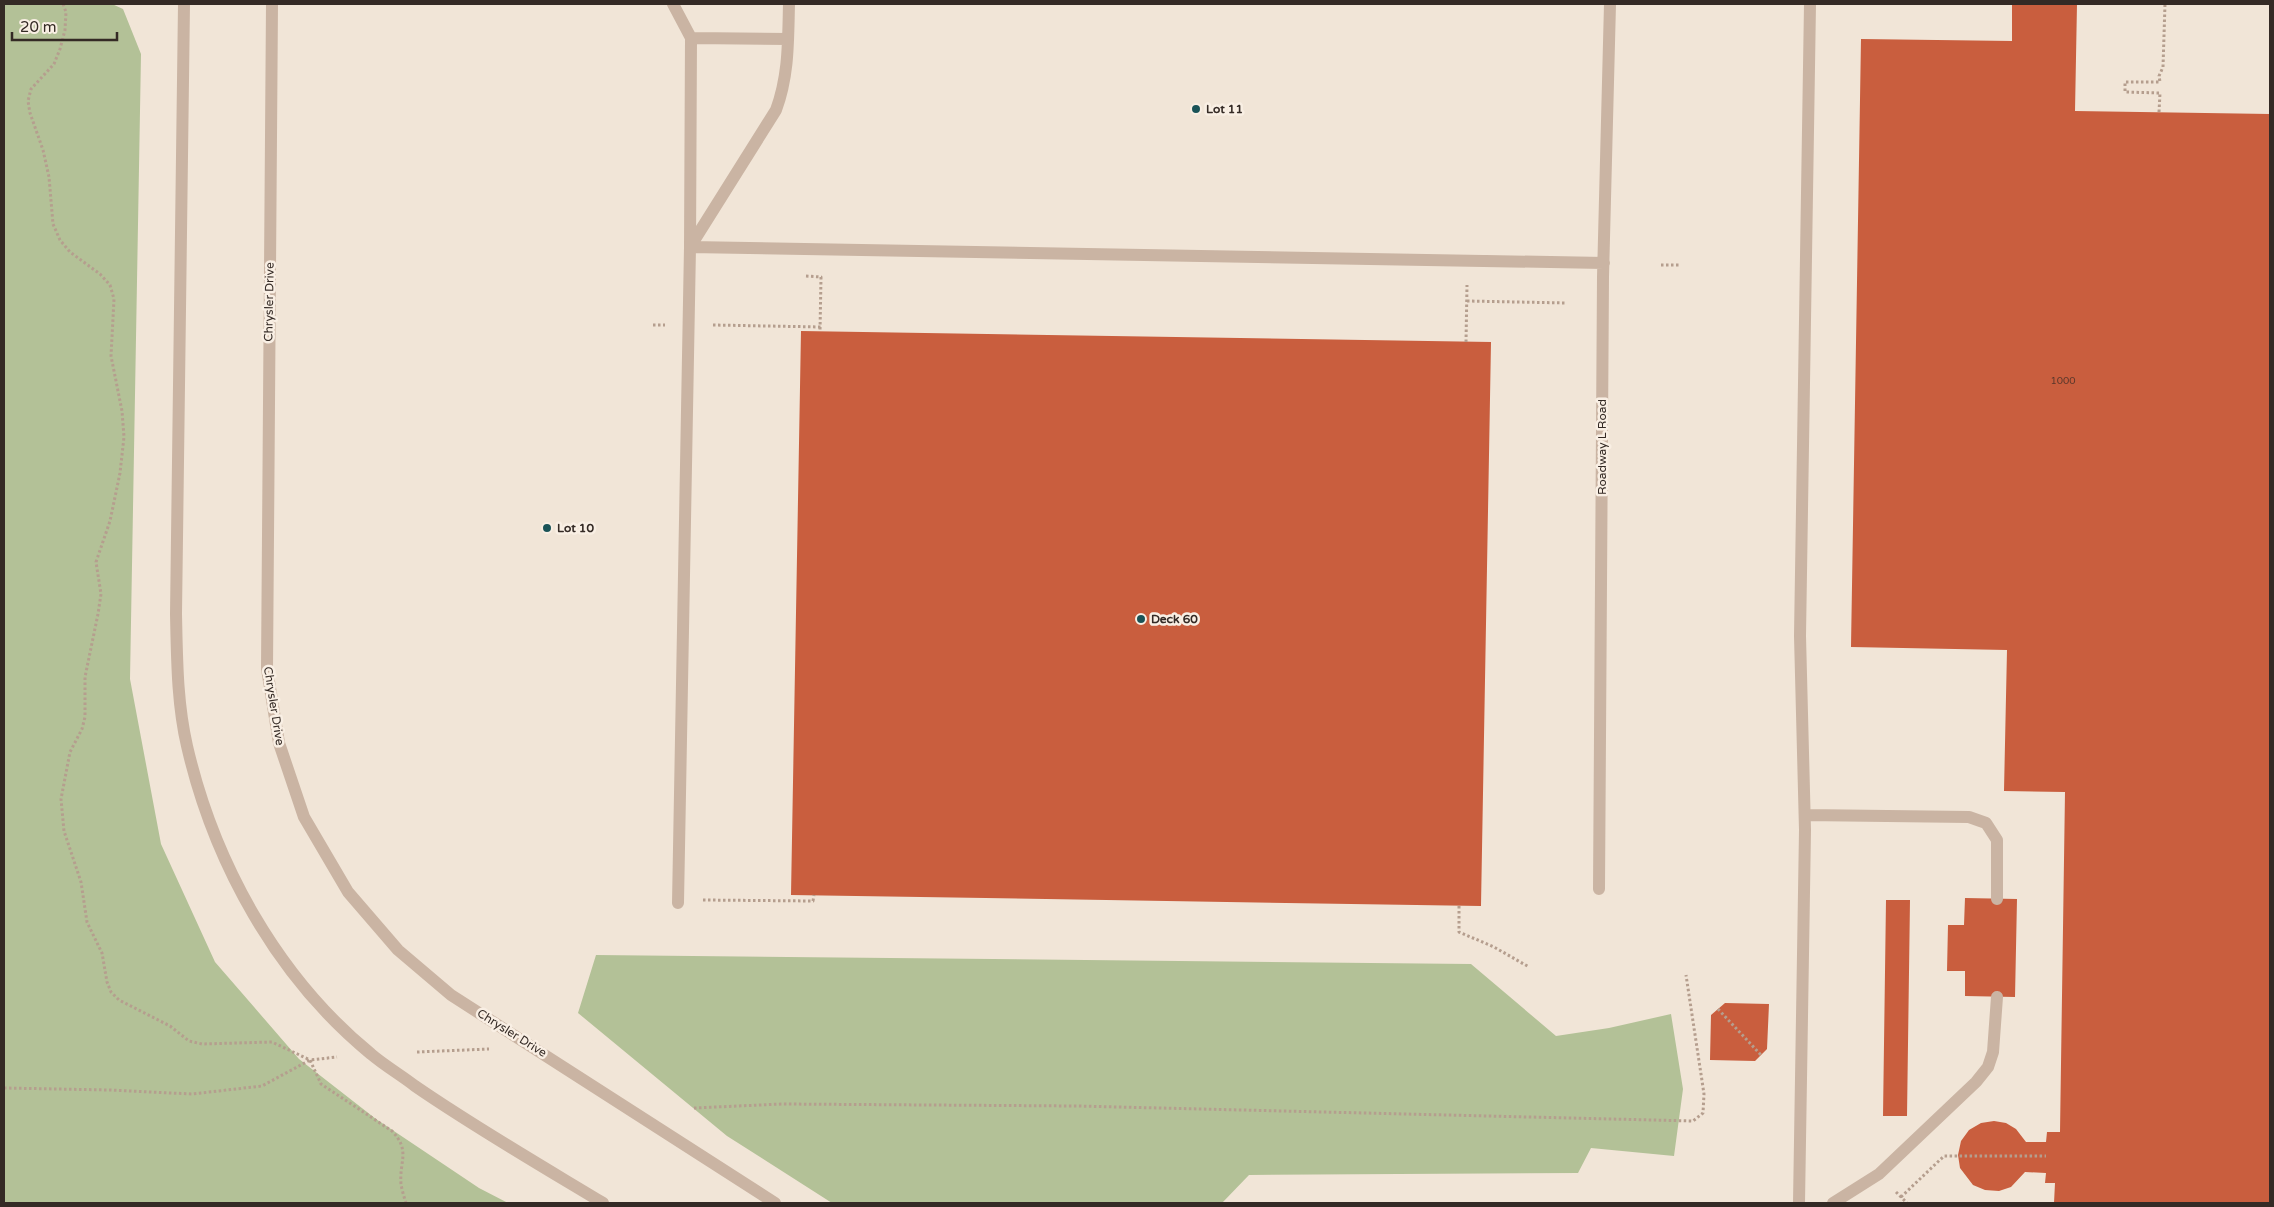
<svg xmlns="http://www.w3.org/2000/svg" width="2274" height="1207" font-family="'Varela Round',sans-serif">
<rect width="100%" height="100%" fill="#f1e5d7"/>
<path fill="#b3c197" d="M4,4H112L123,9L141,54L130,679L161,844L215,962L299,1059L376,1119L479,1188L508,1203H4Z
M596,955L1471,964L1556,1036L1609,1028L1671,1014L1683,1089L1674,1156L1591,1148L1578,1173L1249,1175L1222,1203H832L727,1136L578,1013Z"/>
<path fill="#c95e3e" d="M2012,4H2077L2075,111L2270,114V1203H2054L2055,1183H2045L2046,1173L2025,1172L2011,1187L1999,1191L1985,1190L1973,1185L1960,1168L1958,1155L1961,1141L1969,1130L1981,1123L1994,1121L2006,1123L2016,1129L2026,1142H2046L2047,1132H2060L2065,792L2004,791L2007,650L1851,647L1861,39L2012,41Z
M801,331L1491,342L1481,906L791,895Z
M1965,898L2017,899L2015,997L1965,996V971H1947L1948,925H1964Z
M1886,900H1910L1907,1116H1883Z
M1725,1003L1769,1004L1767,1049L1755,1061L1710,1060L1711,1015Z"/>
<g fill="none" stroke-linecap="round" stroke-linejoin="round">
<path stroke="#b59e8e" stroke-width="3" stroke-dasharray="2.5 2.5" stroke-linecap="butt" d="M63,4L66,12L65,30L60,49L54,64L31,89L28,101L30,113L43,150L49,177L53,224L60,240L70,252L100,274L110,285L114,299L111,356L122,411L124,437L120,473L110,521L96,562L101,594L98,614L85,677V717L82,729L70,752L61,799L64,831L81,882L87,922L102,953L107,982L111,992L119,1000L170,1026L189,1041L202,1044L272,1042L310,1060L321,1084L392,1131C411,1151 399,1161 401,1184C402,1190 404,1197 406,1203
M2159,112L2160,93L2125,92V82H2160L2159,76L2163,67L2165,4
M1661,265H1681
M806,276L821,277L820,331
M1467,301L1566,303
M653,325H665
M713,325L821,327
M1466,342L1467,285
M703,900L813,901L814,895
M1459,906V932L1494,947L1529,967
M1718,1009L1761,1055
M417,1052L489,1049
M4,1088L109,1090L192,1094L262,1086L310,1060L337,1057
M694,1108L782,1104L1077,1106L1693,1121L1703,1113L1704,1094L1686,975
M1896,1192L1907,1203
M1901,1197L1944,1156H2046"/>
<path stroke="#cab4a3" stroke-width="12" d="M673,4L691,38L690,247L1604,263
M691,38L788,39
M1805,815L1969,817L1986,823L1997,840V899
M1599,889L1603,277L1610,4
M678,903L690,247L776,110C789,75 788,41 789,4
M1799,1203L1805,830L1800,636L1810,4
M1833,1203L1879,1174L1976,1082L1988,1067L1993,1052L1997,997"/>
<path stroke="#cab4a3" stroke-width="12" d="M184,4L176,614C177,658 177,703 187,746C214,863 277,977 371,1054C385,1066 401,1075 415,1086C476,1128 540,1165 603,1203
M272,4L267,669L279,743L304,817L348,892L398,950L451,995L775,1203"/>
</g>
<g fill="#1a5357" stroke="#f9efe4" stroke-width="2">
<circle cx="1196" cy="109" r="5"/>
<circle cx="547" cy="528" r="5"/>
<circle cx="1141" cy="619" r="5"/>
</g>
<g text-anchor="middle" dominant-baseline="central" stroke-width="5" stroke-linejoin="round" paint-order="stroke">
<g font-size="10" fill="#59372b">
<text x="2063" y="381">1000</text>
</g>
<g font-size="12" font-weight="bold" fill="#342a25" stroke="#f9efe4" text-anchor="start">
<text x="1206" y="109">Lot 11</text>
<text x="557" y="528">Lot 10</text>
<text x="1151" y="619">Deck 60</text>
</g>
<g font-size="12" fill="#342a25" stroke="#f9efe4">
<text transform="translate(269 302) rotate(-89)">Chrysler Drive</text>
<text transform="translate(1602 447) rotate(-90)">Roadway L Road</text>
<text transform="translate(274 706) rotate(81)">Chrysler Drive</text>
<text transform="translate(512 1033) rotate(32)">Chrysler Drive</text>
</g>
</g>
<rect width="2274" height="1207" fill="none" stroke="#342a25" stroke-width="10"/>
<path d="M12 32v8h105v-8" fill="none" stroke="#342a25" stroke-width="2.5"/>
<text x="20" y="32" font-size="15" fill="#342a25" stroke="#f9efe4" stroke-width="4" paint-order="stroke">20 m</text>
</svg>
